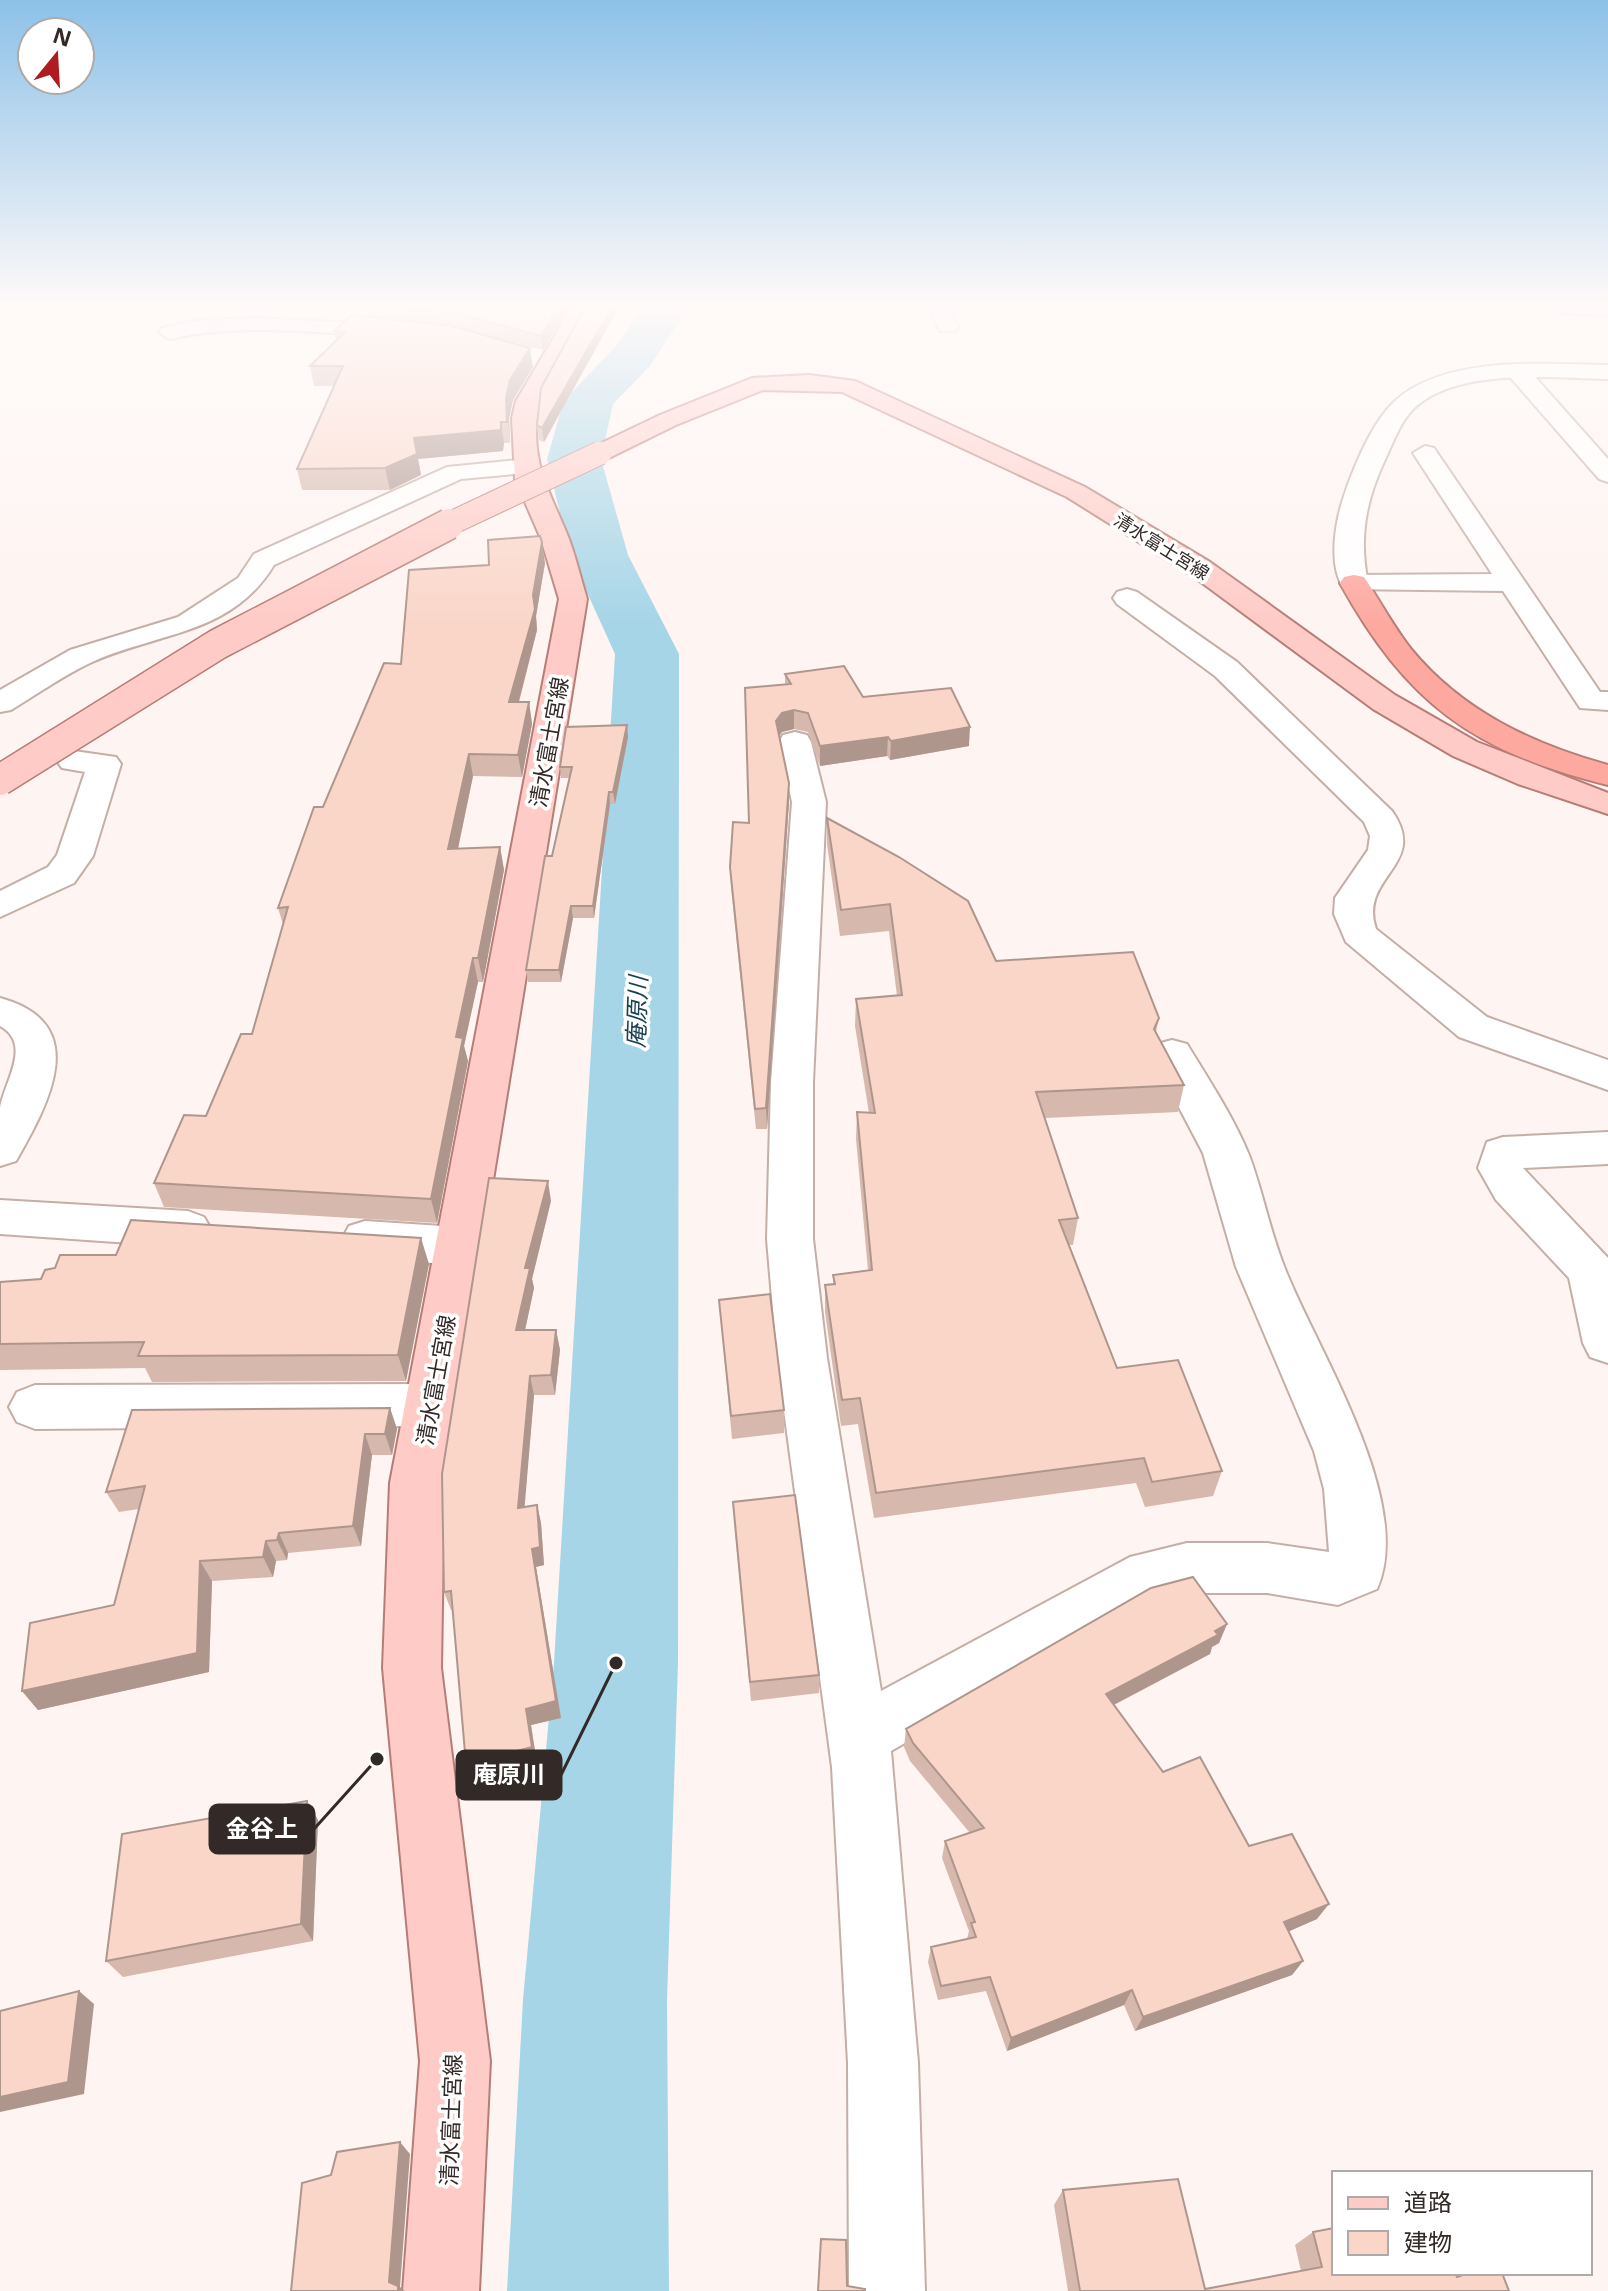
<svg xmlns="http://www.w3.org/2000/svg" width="1608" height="2291" font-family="'Noto Sans','Noto Sans JP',sans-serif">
<rect width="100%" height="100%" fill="#fef4f1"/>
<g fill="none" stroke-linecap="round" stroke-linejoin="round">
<path fill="#a5d5e7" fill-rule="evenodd" d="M645,305H689L650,366L613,404L601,459L628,555L679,654L678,1663L667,2000L669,2291H507L523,2000L554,1663L615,654L570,555L547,459L564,400L616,346Z"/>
<defs>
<path id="street" d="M927,305H947L958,327L954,331H940Z
M1557,305H1608V315L1557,313L1554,309Z
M255,318L400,325L411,331L400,337C324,334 245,322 170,339L159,333L162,328L201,320Z
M1519,366L1527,368L1608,459V482L1599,479L1511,378L1508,373L1511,368Z
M1425,446L1434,448L1600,692H1608V710L1580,708L1503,591L1344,589L1340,583L1344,577L1354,575L1492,574L1413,453Z
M527,459L536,462L540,467L536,472L461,479L274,565C231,636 157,632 90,663C63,676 37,694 11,710L0,712V690L70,650L178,617L238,578L254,554L447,467Z
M1127,589L1137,592L1237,662L1392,811C1430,865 1358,876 1376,929L1487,1017L1608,1060V1090L1459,1037L1346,942L1334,914L1335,898L1368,850L1370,836L1364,822L1215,676L1117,604L1113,598L1117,592Z
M795,732L807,735L811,742L826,802L813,1082V1239L827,1358L881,1691L1130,1557L1187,1543H1267L1329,1552L1324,1489L1314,1451L1236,1267L1203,1153L1151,1054L1157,1044L1172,1040L1187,1044C1209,1080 1233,1116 1249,1155C1264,1195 1271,1237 1288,1276C1321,1356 1415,1504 1377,1589L1338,1605L1267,1593H1187L1143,1605L891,1751L918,2063L925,2291H849L848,2063L832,1767L777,1358L767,1239L771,1082L792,802L779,742L783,735Z
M74,751L116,757L121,764L93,856L74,883L0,917V891L48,867L57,855L85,772L62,768L57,761L62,754Z
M0,998C93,1023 49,1103 16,1161L0,1166C0,1147 0,1126 0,1108C4,1082 33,1044 0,1026Z
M1608,1132V1164L1523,1168L1608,1258V1363L1590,1357L1583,1343L1569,1278L1496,1200L1478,1168L1487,1142L1503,1137Z
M0,1200L188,1211L204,1217L211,1229L204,1241L188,1247L0,1234Z
M365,1221L458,1227L475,1232L481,1245L475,1258C443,1268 380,1261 349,1252L342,1239L349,1226Z
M430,1384L448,1390L456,1405L448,1420L430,1426L35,1429L17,1422L9,1407L17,1392L35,1385Z"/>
<path id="secondary" d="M1608,365V379C1552,378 1447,366 1408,415C1397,429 1391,448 1383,464C1365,504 1359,540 1368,583L1364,589H1344C1328,566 1335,524 1343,499C1353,469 1371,424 1394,402C1444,355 1545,364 1608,365Z"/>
<path id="primary" d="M573,305H593L540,401C527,459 549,489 569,539C576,558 581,579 587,599L444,1483L441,1668L490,2061L479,2291H403L420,2061L383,1668L390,1483L559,599L541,539L515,479L512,418L516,401Z
M809,375L855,381L1085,487L1210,562L1395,695L1477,742L1608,793V814L1518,784L1453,756L1373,709L1190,574L1067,497L842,392L763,390L676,425L609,458H591L588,453L591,448L660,415L752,378Z"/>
<path id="highway" d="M1354,575L1364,577C1380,601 1393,626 1411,649C1462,711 1532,744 1608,765V785C1474,752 1407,704 1340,583L1344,577Z"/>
</defs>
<use href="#street" stroke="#c4aea6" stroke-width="4"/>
<use href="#secondary" stroke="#c4aea6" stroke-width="4"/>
<use href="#primary" stroke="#b67d76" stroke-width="4"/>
<use href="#highway" stroke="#b67d76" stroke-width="4"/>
<use href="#street" fill="#fff" fill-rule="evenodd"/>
<use href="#secondary" fill="#fff" fill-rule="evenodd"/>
<use href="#primary" fill="#fecbc6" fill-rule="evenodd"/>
<use href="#highway" fill="#fda9a0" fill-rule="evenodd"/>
<defs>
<path id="primary-bridge-far1" d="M445,526L600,453"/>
<path id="primary-bridge" d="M0,780L218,644L449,524"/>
</defs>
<use href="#primary-bridge-far1" stroke="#b67d76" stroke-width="25" stroke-linecap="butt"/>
<use href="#primary-bridge" stroke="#b67d76" stroke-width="33" stroke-linecap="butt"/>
<use href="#primary-bridge-far1" stroke="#fecbc6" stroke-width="23"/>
<use href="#primary-bridge" stroke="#fecbc6" stroke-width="30"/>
</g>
<path fill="#d7b8ad" d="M367,305H570L543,350L457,327L533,367L513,400L509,418L510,443H504L503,451L418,459L421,475L390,490H302L297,469L334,386H314L310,366L336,340L334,331L369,317Z
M610,323L544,442L539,440L537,425Z
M545,563L536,616L537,630L519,702H529L532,724L522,777L473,776L458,849L500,847L504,870L483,982H478L464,1046L468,1061L437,1223L164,1207L154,1183L206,1116L252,1034L283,924L278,908L323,807L401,664Z
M785,674L863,697L969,746L890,760L887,756L820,766L808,732L794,729L782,732L779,736L789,802L767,1129H756L731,887L730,867L749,823L785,684Z
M628,737L615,804H610L594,918H573L561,982H528L526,970L569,778H561L560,767Z
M827,818L996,961L1159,1018L1156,1032L1184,1085L1178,1112L1045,1118L1078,1218L1073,1245H1069L1117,1368L1222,1471L1213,1496L1145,1507L1136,1483L874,1518L858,1424L841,1426L825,1312V1285L833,1284V1275L868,1270L856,1139L857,1112L869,1113L855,1026L856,999L897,996L889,931L840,936L827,844Z
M551,1201L532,1279L534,1288L525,1330H556L560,1350L555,1395H534L524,1507L537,1505L541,1523L544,1565L536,1567L561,1718L531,1725L537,1764L473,1781L453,1610H451L444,1592Z
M429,1264L406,1381L152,1382L145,1368L0,1370V1282Z
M719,1300L784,1410V1433L732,1439Z
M390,1408L397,1429L392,1455H372L361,1546L288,1553L287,1560L276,1561L273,1577L212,1581L209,1672L38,1710L22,1691L114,1605L139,1509L119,1512L106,1492Z
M734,1522L819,1675V1693L751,1701Z
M1227,1624L1219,1643L1212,1647L1210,1654L1114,1705L1163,1772L1249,1846L1317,1919L1289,1931L1303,1961L1292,1975L1135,2031L1124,2005L1007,2051L986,1991L938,2000L928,1962L931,1947L967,1939L969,1931L942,1858L945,1841L970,1833L910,1761L904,1747L906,1729Z
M307,1801L318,1820L313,1941L123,1977L106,1961Z
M1063,2190L1205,2289L1301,2271L1295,2245L1313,2232L1334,2273L1457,2277L1509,2291H1068L1054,2205Z"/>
<path fill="#af968d" d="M560,305H570L543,350L541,336Z
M613,305H623L610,323L544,442L542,428Z
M530,348L533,367L513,400L509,418L510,443L506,398L510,380Z
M501,422L504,443L503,451L418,459L421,475L390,490L385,468L414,438Z
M542,542L545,563L536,616L537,630L513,724L509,702L533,595Z
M529,702L532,724L522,777L518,755Z
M794,710V729L782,732L776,741V721L782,713Z
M627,725L628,737L615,804L613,792Z
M970,727L969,746L890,760L891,741Z
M888,737L887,756L820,766V746Z
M469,754L473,776L453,872L448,849Z
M789,783V802L767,1129L766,1108Z
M609,792L610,804L594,918L593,906Z
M500,847L504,870L483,982L478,958Z
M571,906L573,918L561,982L559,970Z
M473,958L478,982L464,1046L468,1061L437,1223L431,1199L456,1037Z
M548,1181L551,1201L532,1279L534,1288L521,1349L516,1330L525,1268Z
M421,1238L429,1264L406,1381L398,1355Z
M556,1330L560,1350L555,1395L551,1375Z
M530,1376L534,1395L523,1526L518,1508Z
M390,1408L397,1429L392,1455L385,1434Z
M365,1434L372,1455L361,1546L353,1526Z
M537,1505L541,1523L544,1565L536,1567L561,1718L531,1725L537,1764L473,1781L466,1764L526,1709L532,1549Z
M279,1533L288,1553L287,1560L277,1540Z
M266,1541L276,1561L273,1577L263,1557Z
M200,1561L212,1581L209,1672L38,1710L22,1691Z
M1227,1624L1219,1643L1212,1647L1210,1654L1100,1712L1106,1694Z
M307,1801L318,1820L313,1941L301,1924Z
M1329,1904L1317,1919L1274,1938L1284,1922Z
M1303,1961L1292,1975L1135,2031L1143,2017Z
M1132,1990L1124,2005L1007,2051L1011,2038Z
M79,1991L94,2004L84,2094L0,2112V2097Z
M400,2142L410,2154L400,2287L405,2291H398L389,2282Z"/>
<path fill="#fad6c9" stroke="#af968d" stroke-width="2" d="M367,305H560L541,336L456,313Z
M586,305H613L542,428L537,425L541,388Z
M351,315L452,326L530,348L510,380L506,398L507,422H501V430L414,438L417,454L385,468L297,469L343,366H310L345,332L334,331Z
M540,536L542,542L533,595L535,609L509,702H529L518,755L469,754L448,849L500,847L478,958H473L456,1037L463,1038L431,1199L154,1183L184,1115L206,1116L241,1034H252L288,907L278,908L314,807H323L384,663L401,664L409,570L489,565L488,540Z
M844,666L863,697L951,688L970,727L891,741L888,737L820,746L808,713L794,710L782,713L776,721L789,783L766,1108L755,1109L730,867L733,822L749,823L745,688L791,684L785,674Z
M627,725L613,792H609L593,906H571L559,970H526L545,856H552L572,767H560L566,727Z
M827,818L899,857L968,901L996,961L1133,952L1159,1018L1154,1029L1184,1085L1036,1092L1078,1218L1059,1220L1117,1368L1178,1360L1222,1471L1152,1482L1144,1458L876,1493L860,1398L842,1400L825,1285L835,1284L833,1275L872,1270L857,1112L875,1113L856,999L902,995L890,904L841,910Z
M489,1178L548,1181L525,1268H530L516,1330H556L551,1375L530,1376L518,1508L537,1505L540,1547L532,1549L556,1701L526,1709L532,1747L466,1764L451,1591L444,1592L442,1474Z
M131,1220L421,1238L398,1355L138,1356L144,1342L0,1344V1282L41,1279L45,1270L55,1268L60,1255H116Z
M770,1294L784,1410L731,1416L719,1300Z
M390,1408L385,1434H365L353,1526L279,1533L277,1540L266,1541L263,1557L200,1561L197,1653L22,1691L30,1623L114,1605L145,1486L106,1492L132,1410Z
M795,1495L819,1675L750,1682L733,1502Z
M1193,1577L1227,1624L1215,1631L1218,1635L1106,1694L1163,1772L1200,1757L1249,1846L1292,1834L1329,1904L1284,1922L1303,1961L1143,2017L1132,1990L1011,2038L990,1977L941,1986L931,1947L976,1937L971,1923L975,1922L945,1841L984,1828L913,1743L906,1729L1151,1588Z
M307,1801L301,1924L106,1961L122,1834Z
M79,1991L68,2082L0,2097V2011Z
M400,2142L389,2282L398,2286V2291H291L302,2183L331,2175L337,2152Z
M1178,2179L1205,2289L1322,2267L1313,2232L1334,2228V2273H1455L1457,2277L1469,2273H1502L1509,2291H1080L1063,2190Z
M821,2239L846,2240L847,2286L865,2289V2291H818Z"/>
<linearGradient id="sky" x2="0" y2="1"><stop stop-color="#8dc1e8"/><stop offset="0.49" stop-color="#fffaf9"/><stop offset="1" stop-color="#fffaf9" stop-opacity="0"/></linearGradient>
<rect width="1608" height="625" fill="url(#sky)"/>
<g text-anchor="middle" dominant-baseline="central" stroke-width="7" stroke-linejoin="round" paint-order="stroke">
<g font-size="18" fill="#332a27" stroke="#fff">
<text transform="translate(1162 546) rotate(32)">清水富士宮線</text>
</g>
<g font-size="22" fill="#332a27" stroke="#fff">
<text transform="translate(548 742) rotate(-80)">清水富士宮線</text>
<text transform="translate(435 1380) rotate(-80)">清水富士宮線</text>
<text transform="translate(450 2120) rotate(-88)">清水富士宮線</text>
</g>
<g font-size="24" font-style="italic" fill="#194250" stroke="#fff">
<text transform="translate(636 1012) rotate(-88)">庵原川</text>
</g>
</g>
<path fill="none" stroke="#332a27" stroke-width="3" d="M616 1663L561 1775M377 1759L314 1829"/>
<g fill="#332a27" stroke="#fff" stroke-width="3">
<circle cx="616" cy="1663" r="8"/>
<circle cx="377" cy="1759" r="8"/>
</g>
<g fill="#332a27" stroke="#332a27" stroke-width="3">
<rect x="457" y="1751" width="104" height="48" rx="8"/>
<rect x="210" y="1805" width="104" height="48" rx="8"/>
</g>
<g font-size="24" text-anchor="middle" font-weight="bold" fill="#fff">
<text x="509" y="1783">庵原川</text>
<text x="262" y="1837">金谷上</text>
</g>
<rect x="1332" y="2171" width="260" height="104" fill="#ffffff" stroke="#adaaa9" stroke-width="2"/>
<rect x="1348" y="2197" width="40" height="12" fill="#fecbc6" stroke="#adaaa9" stroke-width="2"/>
<text x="1404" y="2211" font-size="24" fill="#332a27">道路</text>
<rect x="1348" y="2231" width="40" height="24" fill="#fad6c9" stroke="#adaaa9" stroke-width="2"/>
<text x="1404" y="2251" font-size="24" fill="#332a27">建物</text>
<g transform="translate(56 56) rotate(18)"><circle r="38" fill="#ffffff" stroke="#adaaa9" stroke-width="2"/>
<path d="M0-6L14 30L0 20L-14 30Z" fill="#ae1c22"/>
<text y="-12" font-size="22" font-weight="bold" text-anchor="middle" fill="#332a27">N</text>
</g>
</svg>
